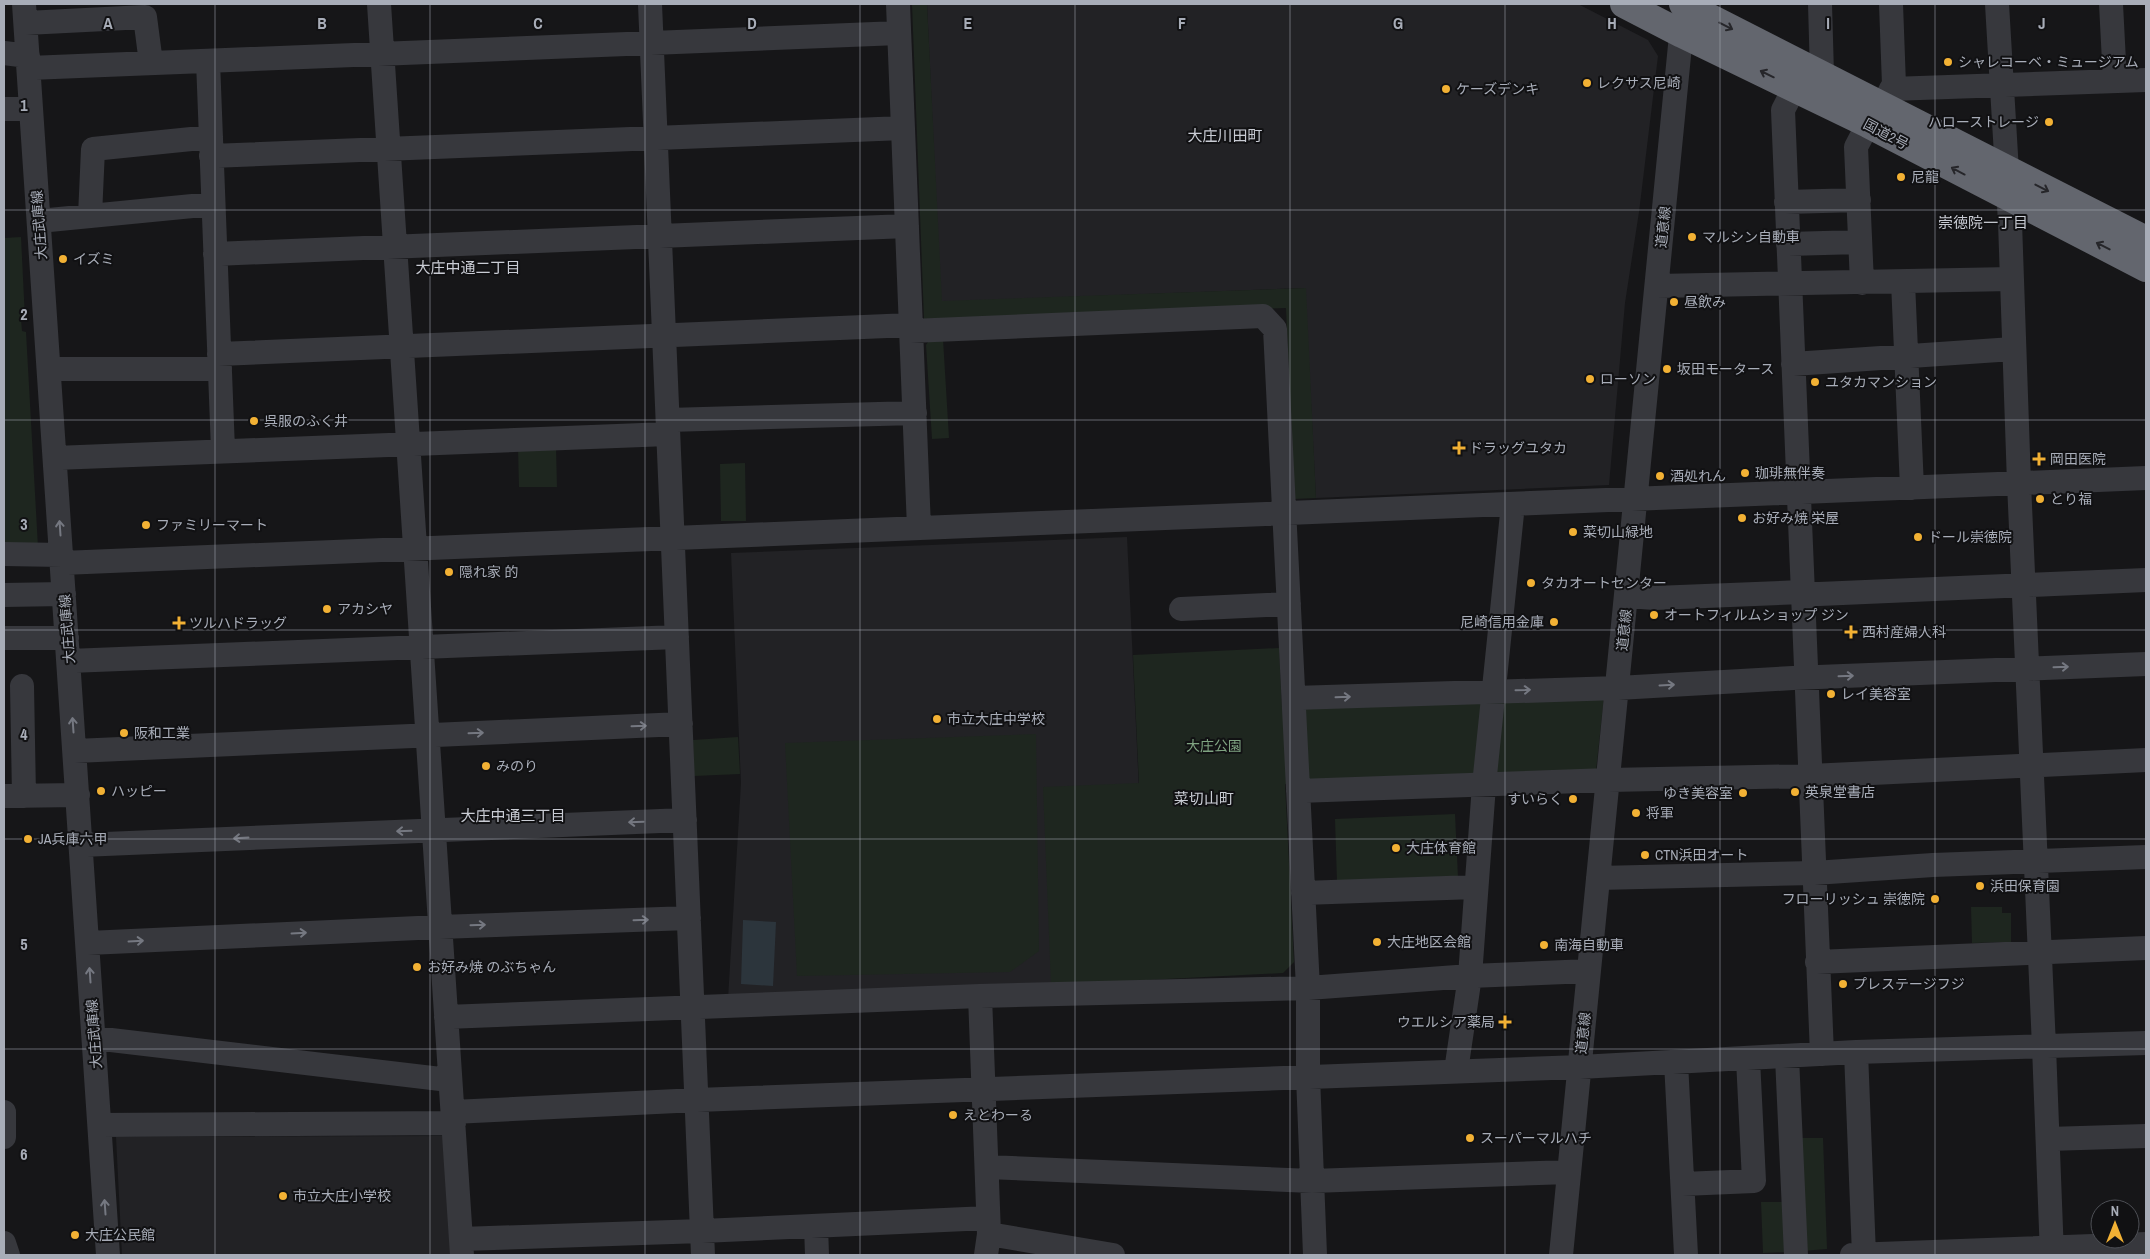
<svg xmlns="http://www.w3.org/2000/svg" width="2150" height="1259" font-family="'Archivo Narrow','Noto Sans JP',sans-serif">
<rect width="100%" height="100%" fill="#161618"/>
<path fill="#222225" d="M927,4H1578L1648,40L1658,56L1639,212L1625,303L1609,485L1316,498L1305,288L941,302Z
M1127,537L1148,981L728,999L741,783L731,553Z
M444,1136L452,1255H122L116,1137Z"/>
<path fill="#1e261f" d="M912,4H927L942,301L1306,288L1316,498L1294,499L1286,308L924,319Z
M21,237L25,319L21,320L22,331L26,332L38,547L4,546V238Z
M930,339H943L949,438L932,439L926,345Z
M556,447L557,487H519L518,448Z
M745,463L746,521H721L720,464Z
M1279,648L1282,708L1604,697L1596,771L1285,784L1294,962L1283,973L1051,985L1043,787L1139,783L1133,655Z
M1036,734L1039,951L1010,972L797,976L785,743Z
M738,737L740,774L694,776L693,740Z
M1455,814L1458,877L1337,882L1335,819Z
M1971,907H2002V913H2011V942L1972,943Z
M1797,1138H1823L1827,1249L1802,1251Z
M1761,1202H1786L1788,1252L1763,1253Z"/>
<path fill="#2c353c" d="M743,920L776,922L773,986L741,984Z"/>
<g fill="none" stroke-linecap="round" stroke-linejoin="round">
<path stroke="#37383d" stroke-width="24" d="M24,4L108,1255
M379,4L462,1255
M650,4L703,1255
M898,4L919,528
M1820,4L1822,74
M1891,4L1894,85L1891,89
M1997,4L2010,222L2019,483L2044,1047L2052,1255
M2111,4L2115,81
M26,23L145,17L151,63
M4,53L28,56
M208,61L223,450
M29,68L899,33
M1795,87L1783,110L1822,1054
M1883,105L1891,89L2146,80
M4,109H31
M211,156C442,145 673,139 903,128
M1786,202L1859,200
M90,216L93,149L211,137
M39,221L213,204
M1788,244L1860,242
M215,254L907,226
M1903,282L1912,488
M1862,283L1856,147L1868,124
M1657,286L2011,279
M911,331L1263,316L1275,329L1308,988V1076L1315,1255
M219,354L911,325
M1793,364L2013,349
M49,369H220
M668,420L915,413
M55,458L668,434
M1513,504L1484,785L1470,976L1589,971
M4,554L62,555
M62,563L2146,478
M4,595L64,594
M1627,596L1655,598L1802,592L1819,594L2146,580
M1181,609L1289,604
M4,638H67
M69,661L677,637
M22,686L24,796
M1294,698L1618,688L1793,678L2146,664
M75,751L681,724
M1298,791L1609,780L1810,776L2146,760
M4,796L78,795
M81,845L685,820
M1598,878L1814,873L1933,865L2146,857
M1303,893L1475,887
M88,943L440,927L689,918
M1817,962L2146,948
M980,996L989,1234L986,1255
M446,1017L980,996L1308,988L1470,976L1456,1071
M94,1038L449,1080
M1856,1052L1864,1255
M1787,1057L1796,1255
M1676,1062L1686,1255
M4,1112V1137
M453,1112L697,1100L1580,1067L1856,1052L2146,1043
M100,1125L454,1123
M2048,1139L2146,1136
M987,1167L1312,1181L1569,1172
M1683,1184L1754,1181L1748,1059
M816,1226L817,1255
M989,1234L1113,1255
M461,1239L702,1231L988,1218
M4,1243L8,1255
M1561,1255L1683,15
M1852,1255L2146,1244"/>
<path stroke="#63666e" stroke-width="28" d="M1624,4L1682,34L1868,124L2146,268
M1683,4L2146,240"/>
</g>
<defs><path id="oneway-shaft" d="M-6 0H5M1.5-3L5.5 0L1.5 3" fill="none" stroke-width="1.6" stroke-linecap="round" stroke-linejoin="round" transform="scale(1.25)"/></defs>
<g stroke="#26262a">
<use href="#oneway-shaft" transform="translate(1726 26) rotate(27)"/>
<use href="#oneway-shaft" transform="translate(1767 74) rotate(-154)"/>
<use href="#oneway-shaft" transform="translate(1958 171) rotate(-152)"/>
<use href="#oneway-shaft" transform="translate(2042 188) rotate(27)"/>
<use href="#oneway-shaft" transform="translate(2103 246) rotate(-153)"/>
</g>
<g stroke="#757881">
<use href="#oneway-shaft" transform="translate(60 528) rotate(-94)"/>
<use href="#oneway-shaft" transform="translate(2061 667) rotate(-2)"/>
<use href="#oneway-shaft" transform="translate(1846 676) rotate(-2)"/>
<use href="#oneway-shaft" transform="translate(1667 685) rotate(-3)"/>
<use href="#oneway-shaft" transform="translate(1523 690) rotate(-2)"/>
<use href="#oneway-shaft" transform="translate(1343 697) rotate(-2)"/>
<use href="#oneway-shaft" transform="translate(73 725) rotate(-94)"/>
<use href="#oneway-shaft" transform="translate(639 726) rotate(-2)"/>
<use href="#oneway-shaft" transform="translate(476 733) rotate(-2)"/>
<use href="#oneway-shaft" transform="translate(636 822) rotate(178)"/>
<use href="#oneway-shaft" transform="translate(404 831) rotate(178)"/>
<use href="#oneway-shaft" transform="translate(241 838) rotate(177)"/>
<use href="#oneway-shaft" transform="translate(641 920) rotate(-2)"/>
<use href="#oneway-shaft" transform="translate(478 925) rotate(-2)"/>
<use href="#oneway-shaft" transform="translate(299 933) rotate(-3)"/>
<use href="#oneway-shaft" transform="translate(136 941) rotate(-3)"/>
<use href="#oneway-shaft" transform="translate(90 975) rotate(-94)"/>
<use href="#oneway-shaft" transform="translate(105 1207) rotate(-94)"/>
</g>
<path fill="none" stroke="#a8adb8" stroke-width="1" stroke-opacity="0.55" d="M215,4V1255M430,4V1255M645,4V1255M860,4V1255M1075,4V1255M1290,4V1255M1505,4V1255M1720,4V1255M1935,4V1255M4,210H2146M4,420H2146M4,630H2146M4,839H2146M4,1049H2146"/>
<g fill="#f2b134" stroke="#111113" stroke-width="2">
<circle cx="1948" cy="62" r="5"/>
<circle cx="1587" cy="83" r="5"/>
<circle cx="1446" cy="89" r="5"/>
<circle cx="2049" cy="122" r="5"/>
<circle cx="1901" cy="177" r="5"/>
<circle cx="1692" cy="237" r="5"/>
<circle cx="63" cy="259" r="5"/>
<circle cx="1674" cy="302" r="5"/>
<circle cx="1667" cy="369" r="5"/>
<circle cx="1590" cy="379" r="5"/>
<circle cx="1815" cy="382" r="5"/>
<circle cx="254" cy="421" r="5"/>
<path d="M1456.5 440.5h5v5h5v5h-5v5h-5v-5h-5v-5h5z"/>
<path d="M2036.5 451.5h5v5h5v5h-5v5h-5v-5h-5v-5h5z"/>
<circle cx="1745" cy="473" r="5"/>
<circle cx="1660" cy="476" r="5"/>
<circle cx="2040" cy="499" r="5"/>
<circle cx="1742" cy="518" r="5"/>
<circle cx="146" cy="525" r="5"/>
<circle cx="1573" cy="532" r="5"/>
<circle cx="1918" cy="537" r="5"/>
<circle cx="449" cy="572" r="5"/>
<circle cx="1531" cy="583" r="5"/>
<circle cx="327" cy="609" r="5"/>
<circle cx="1654" cy="615" r="5"/>
<circle cx="1554" cy="622" r="5"/>
<path d="M176.5 615.5h5v5h5v5h-5v5h-5v-5h-5v-5h5z"/>
<path d="M1848.5 624.5h5v5h5v5h-5v5h-5v-5h-5v-5h5z"/>
<circle cx="1831" cy="694" r="5"/>
<circle cx="937" cy="719" r="5"/>
<circle cx="124" cy="733" r="5"/>
<circle cx="486" cy="766" r="5"/>
<circle cx="101" cy="791" r="5"/>
<circle cx="1795" cy="792" r="5"/>
<circle cx="1743" cy="793" r="5"/>
<circle cx="1573" cy="799" r="5"/>
<circle cx="1636" cy="813" r="5"/>
<circle cx="28" cy="839" r="5"/>
<circle cx="1396" cy="848" r="5"/>
<circle cx="1645" cy="855" r="5"/>
<circle cx="1980" cy="886" r="5"/>
<circle cx="1935" cy="899" r="5"/>
<circle cx="1377" cy="942" r="5"/>
<circle cx="1544" cy="945" r="5"/>
<circle cx="417" cy="967" r="5"/>
<circle cx="1843" cy="984" r="5"/>
<path d="M1502.5 1014.5h5v5h5v5h-5v5h-5v-5h-5v-5h5z"/>
<circle cx="953" cy="1115" r="5"/>
<circle cx="1470" cy="1138" r="5"/>
<circle cx="283" cy="1196" r="5"/>
<circle cx="75" cy="1235" r="5"/>
</g>
<g text-anchor="middle" dominant-baseline="central" stroke-width="4" stroke-linejoin="round" paint-order="stroke">
<g font-size="14" fill="#a8adb8" stroke="#111113" text-anchor="start">
<text x="1958" y="62">シャレコーベ・ミュージアム</text>
<text x="1597" y="83">レクサス尼崎</text>
<text x="1456" y="89">ケーズデンキ</text>
<text x="2039" y="122" text-anchor="end">ハローストレージ</text>
<text x="1911" y="177">尼龍</text>
<text x="1702" y="237">マルシン自動車</text>
<text x="73" y="259">イズミ</text>
<text x="1684" y="302">昼飲み</text>
<text x="1677" y="369">坂田モータース</text>
<text x="1600" y="379">ローソン</text>
<text x="1825" y="382">ユタカマンション</text>
<text x="264" y="421">呉服のふく井</text>
<text x="1469" y="448">ドラッグユタカ</text>
<text x="2050" y="459">岡田医院</text>
<text x="1755" y="473">珈琲無伴奏</text>
<text x="1670" y="476">酒処れん</text>
<text x="2050" y="499">とり福</text>
<text x="1752" y="518">お好み焼 栄屋</text>
<text x="156" y="525">ファミリーマート</text>
<text x="1583" y="532">菜切山緑地</text>
<text x="1928" y="537">ドール崇徳院</text>
<text x="459" y="572">隠れ家 的</text>
<text x="1541" y="583">タカオートセンター</text>
<text x="337" y="609">アカシヤ</text>
<text x="1664" y="615">オートフィルムショップ ジン</text>
<text x="1544" y="622" text-anchor="end">尼崎信用金庫</text>
<text x="189" y="623">ツルハドラッグ</text>
<text x="1862" y="632">西村産婦人科</text>
<text x="1841" y="694">レイ美容室</text>
<text x="947" y="719">市立大庄中学校</text>
<text x="134" y="733">阪和工業</text>
<text x="496" y="766">みのり</text>
<text x="111" y="791">ハッピー</text>
<text x="1805" y="792">英泉堂書店</text>
<text x="1733" y="793" text-anchor="end">ゆき美容室</text>
<text x="1563" y="799" text-anchor="end">すいらく</text>
<text x="1646" y="813">将軍</text>
<text x="38" y="839">JA兵庫六甲</text>
<text x="1406" y="848">大庄体育館</text>
<text x="1655" y="855">CTN浜田オート</text>
<text x="1990" y="886">浜田保育園</text>
<text x="1925" y="899" text-anchor="end">フローリッシュ 崇徳院</text>
<text x="1387" y="942">大庄地区会館</text>
<text x="1554" y="945">南海自動車</text>
<text x="427" y="967">お好み焼 のぶちゃん</text>
<text x="1853" y="984">プレステージフジ</text>
<text x="1495" y="1022" text-anchor="end">ウエルシア薬局</text>
<text x="963" y="1115">えとわーる</text>
<text x="1480" y="1138">スーパーマルハチ</text>
<text x="293" y="1196">市立大庄小学校</text>
<text x="85" y="1235">大庄公民館</text>
</g>
<g font-size="14" fill="#a8adb8" stroke="#111113">
<text transform="translate(1886 134) rotate(28)">国道2号</text>
<text transform="translate(39 225) rotate(-94)">大庄武庫線</text>
<text transform="translate(1663 227) rotate(-84)">道意線</text>
<text transform="translate(67 629) rotate(-94)">大庄武庫線</text>
<text transform="translate(1624 630) rotate(-84)">道意線</text>
<text transform="translate(1583 1033) rotate(-84)">道意線</text>
<text transform="translate(94 1034) rotate(-94)">大庄武庫線</text>
</g>
<g font-size="14" fill="#7fa381" stroke="#111113">
<text x="1214" y="746">大庄公園</text>
</g>
<g font-size="15" fill="#c9ccd4" stroke="#111113">
<text x="1225" y="135">大庄川田町</text>
<text x="1983" y="222">崇徳院一丁目</text>
<text x="468" y="267">大庄中通二丁目</text>
<text x="1204" y="798">菜切山町</text>
<text x="513" y="815">大庄中通三丁目</text>
</g>
</g>
<g font-size="16" text-anchor="middle" font-weight="bold" fill="#a8adb8" stroke="#111113" stroke-width="4" stroke-linejoin="round" paint-order="stroke">
<text x="108" y="29">A</text>
<text x="322" y="29">B</text>
<text x="538" y="29">C</text>
<text x="752" y="29">D</text>
<text x="968" y="29">E</text>
<text x="1182" y="29">F</text>
<text x="1398" y="29">G</text>
<text x="1612" y="29">H</text>
<text x="1828" y="29">I</text>
<text x="2042" y="29">J</text>
<text x="24" y="111">1</text>
<text x="24" y="320">2</text>
<text x="24" y="530">3</text>
<text x="24" y="740">4</text>
<text x="24" y="950">5</text>
<text x="24" y="1160">6</text>
</g>
<rect width="2150" height="1259" fill="none" stroke="#a8adb8" stroke-width="10"/>
<g transform="translate(2115 1224)"><circle r="24" fill="#111113" stroke="#4d4f55"/>
<path d="M0-4L9 19L0 12L-9 19Z" fill="#f2b134"/>
<text y="-8" font-size="14" font-weight="bold" text-anchor="middle" fill="#a8adb8">N</text>
</g>
</svg>
